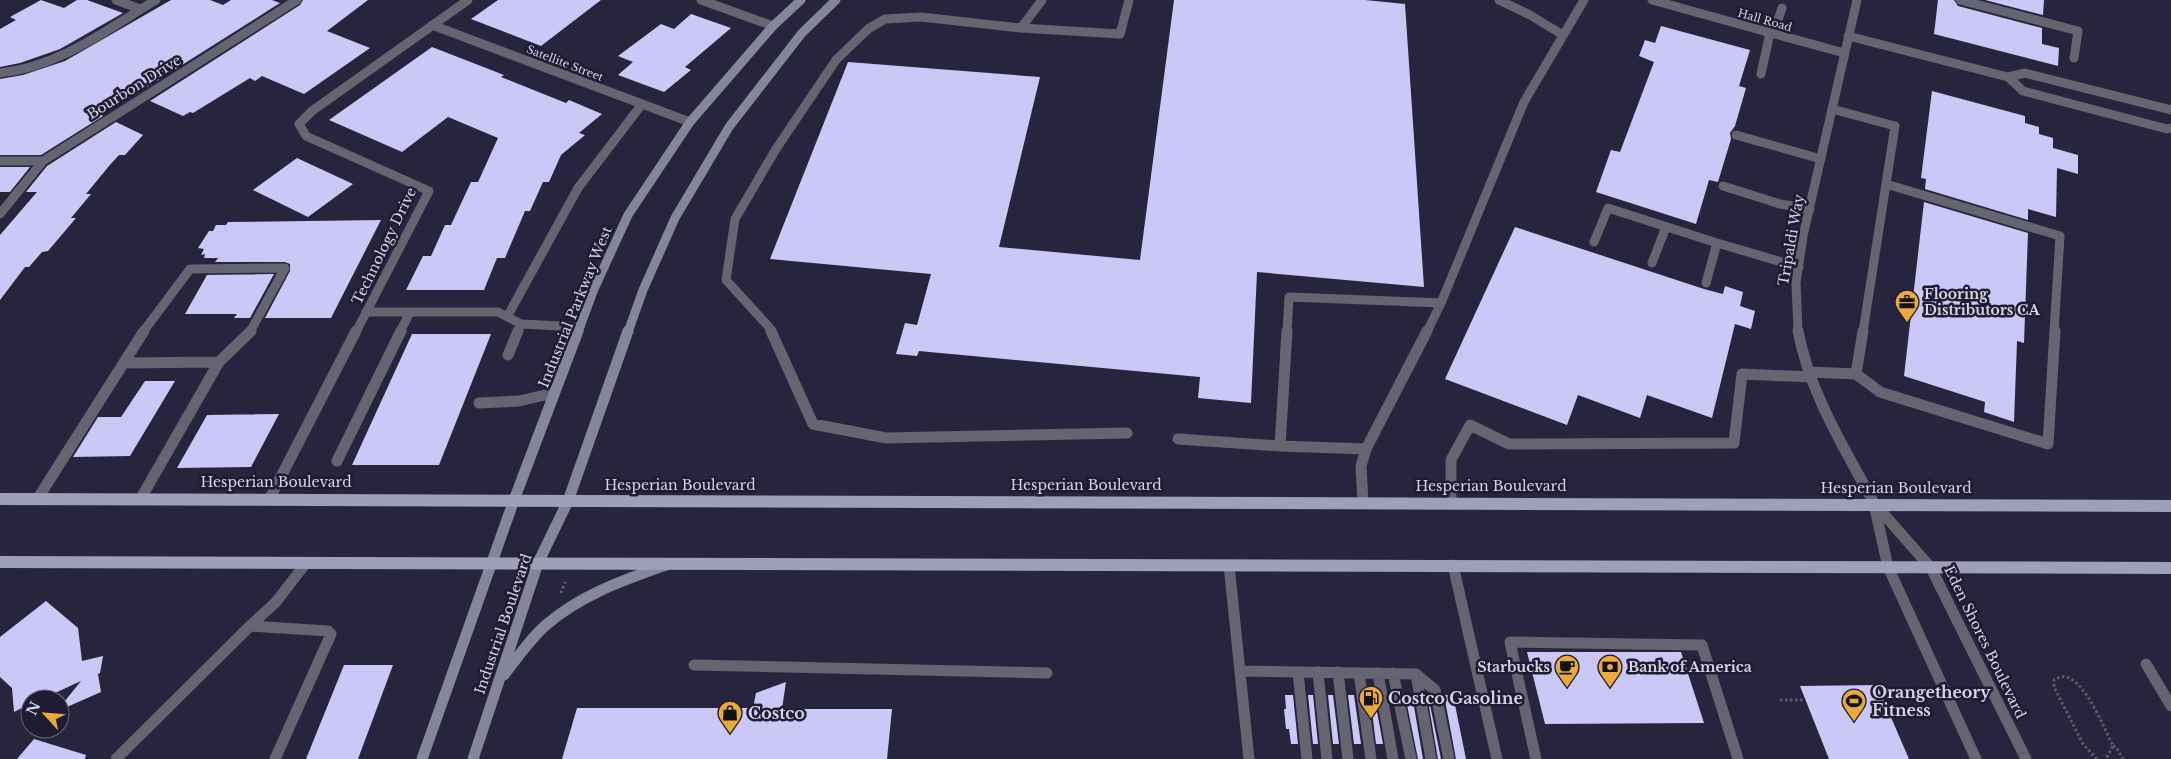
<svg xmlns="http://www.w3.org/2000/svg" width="2171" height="759" font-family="'Libre Baskerville',serif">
<rect width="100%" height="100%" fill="#27253d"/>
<path fill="#cbc8f8" d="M41,0L64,8L77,0H87L123,13L60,49L20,63L0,67V29L16,20L10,17Z
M171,0H210L223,5L231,0H272L280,3L136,94L134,93L100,114L103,116L41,155H0V79L23,75L65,61Z
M303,0H368L327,31L370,48L304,94L262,76L255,81L250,78L193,113L190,112L183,116L150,101L300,5Z
M498,0H601L541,46L471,19Z
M1174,0H1365L1405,4L1424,287L1257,272L1251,403L1198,398L1200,377L919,351L917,356L896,354L905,323L917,325L931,274L770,259L848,62L1040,77L999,247L1140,260Z
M1938,0H1954L1958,6L2042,28V44L2059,48L2058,66L1934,34Z
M1985,0H2044L2043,15Z
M691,14L731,28L685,67L691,70L664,92L618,75L633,62L618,56L661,24L674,29Z
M1661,26L1750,50L1739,86L1746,88L1735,126L1730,133L1731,139L1718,182L1709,180L1696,224L1596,192L1611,150L1620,152L1654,62L1639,56L1645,40L1655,43Z
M432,47L504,75L501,77L566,103L569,100L602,114L579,133L585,135L561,155L549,182H543L530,211H525L505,258H497L484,290H406L423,256H431L445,225H451L471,182H478L498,138L448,117L402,152L329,120Z
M1932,91L2025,116V123L2039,127V134L2053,138V148L2078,155V174L2057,168L2056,217L2028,209V220L1925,189L1926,179L1921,178Z
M116,122L143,135L125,155H119L109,166L86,194H91L71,218H76L48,251L42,252L29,267H25L0,300V235L37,192H26L47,166Z
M297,158L353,184L308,217L253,190Z
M0,167H30L10,192H0Z
M1924,202L2028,233L2024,343L2017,341L2014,422L1984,412L1985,402L1904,376Z
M381,220L331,318H265L290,271V264L285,262H215L218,258H204L205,254L201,255L204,249L198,248L209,231H213L216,225H226L228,222Z
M1515,227L1704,289L1723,294L1725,286L1743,292L1740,306L1755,311L1751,329L1735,324L1712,418L1647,395L1640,418L1578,395L1567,425L1445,379Z
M274,274L250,318H234L237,314H185L207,275Z
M412,334H491L439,465H352Z
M145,381H175L130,456L73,457L98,417H121Z
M279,414L251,467L177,468L207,415Z
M46,601L78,628L82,661L103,656L100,673L98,674L101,692L60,710V707L81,681L42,699H30V704L14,712L12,688L0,677V637Z
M1527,652H1681L1704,723L1545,724Z
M344,665H393L358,759H306Z
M786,682L782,709H892L887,759H562L577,708H753L756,693Z
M1877,685L1909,759H1829L1800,686Z
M1285,695H1293L1298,744H1291L1289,729H1286L1284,709H1286Z
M1308,695H1313L1318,744H1313Z
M1328,695H1333L1339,744H1333Z
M1348,695H1354L1361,744H1354Z
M1370,695H1374L1383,744H1376Z
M1405,695H1412L1423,759H1418Z
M1427,695H1428L1441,759H1438Z
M1444,695H1453L1466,759H1456Z
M34,739L86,755L85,759H17Z"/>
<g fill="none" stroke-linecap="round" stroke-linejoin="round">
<path stroke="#5c5a6f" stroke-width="3" stroke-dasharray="2.5 2.5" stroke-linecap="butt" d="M561,593L565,582
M1780,700H1804
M2113,746L2116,747L2123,759
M2097,759L2083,744L2054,687V680C2058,678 2061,676 2065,677C2085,679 2105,730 2113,746L2106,759"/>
<path stroke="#656471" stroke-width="9" d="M1499,0L1530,15L1563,35
M1960,0L2078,31L2074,58
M1766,32L1777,23L1782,8
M1848,36L2008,77L2025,73L2171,110
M1761,74L1770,33
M2008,77L2023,91L2167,129L2171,128
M1832,109L1895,126L1886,184
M1736,135L1821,159
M1723,186L1780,204L1810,209
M1594,242L1608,208L1717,243
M1652,263L1666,227
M1706,283L1717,243L1799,267
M1441,303L1524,102L1584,0
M366,312H498L521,324L580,327
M507,317L578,188L642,104
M143,332L190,269L285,268L250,332
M400,332L410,312
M518,332L521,324
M771,332L769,327L726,280L735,219L776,149L836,60L868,29L885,19L921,17L1021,28L1120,34L1129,0
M1287,332L1289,297L1441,303L1427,332
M1863,332L1886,184L2060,236L2054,332"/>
<path stroke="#656471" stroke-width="11" d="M771,331L813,424L886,438L1127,433
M508,355L518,331
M125,363L219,362
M1809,372L1856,374
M1856,374L1880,392L2048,444L2055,331
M1856,374L1863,331
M479,403L519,401L554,393
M1178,439L1280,446L1287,331
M1280,446L1366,449
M337,461L401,331
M38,498L144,331
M141,498L219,362L251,331
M1363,502L1361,466L1366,449L1427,331
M1451,502V460L1470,425L1509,444L1734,443L1742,374L1811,377
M1229,565L1249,759
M1453,565L1497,759
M250,626L276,602L306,563
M2146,664L2171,706
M694,665L1047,673
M1240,671L1416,674L1435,690L1449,759
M1298,672L1307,759
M1318,672L1327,759
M1338,672L1348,759
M1359,673L1371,759
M1378,673L1393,759
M1393,673L1411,759
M1416,674L1431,759
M116,759L250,626L328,631L331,634L275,759
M1536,759L1510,642L1702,645L1738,759"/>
<path stroke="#656471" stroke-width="9" d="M116,0L140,9
M701,0L773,26
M1652,0L1844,53
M432,25L690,122
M1021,28L1042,0
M0,73C59,67 106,30 156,0
M0,161H43
M0,214L43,161L297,0
M356,332L429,191L306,136L299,124L312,111L468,0
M1798,332L1796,283L1803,236L1857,0"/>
<path stroke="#656471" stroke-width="11" d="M1798,331C1810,394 1844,447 1874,503
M270,498L356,331"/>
<path stroke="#656471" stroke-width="11" d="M1874,503L1931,568L2026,759
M1874,504L1888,567L1976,759"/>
<path stroke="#86869a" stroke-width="9" d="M578,332L594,289L628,215L690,122L773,26L801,0
M628,332L643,290L675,218L729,127L802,33L836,0"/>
<path stroke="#86869a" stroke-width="11" d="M504,675C517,658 530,639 546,625C580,595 624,580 666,565
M422,759L514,500L578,331
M473,759L538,563L568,501L628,331"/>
<path fill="#a09fb9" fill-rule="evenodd" d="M0,493L2171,500V512L0,505Z
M0,556L2171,562V574L0,568Z"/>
</g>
<defs>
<symbol id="office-pin" viewBox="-11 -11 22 30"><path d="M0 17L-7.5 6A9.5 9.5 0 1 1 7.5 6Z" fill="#eaaa39" stroke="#1e1b33"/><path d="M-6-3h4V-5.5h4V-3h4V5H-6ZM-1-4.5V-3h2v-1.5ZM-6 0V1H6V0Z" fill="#111"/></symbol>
<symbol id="cafe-pin" viewBox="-11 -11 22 30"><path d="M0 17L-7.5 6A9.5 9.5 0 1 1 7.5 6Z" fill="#eaaa39" stroke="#1e1b33"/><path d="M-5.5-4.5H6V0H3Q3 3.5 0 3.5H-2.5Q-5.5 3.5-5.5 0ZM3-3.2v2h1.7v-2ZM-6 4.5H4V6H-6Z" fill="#111"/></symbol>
<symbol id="bank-pin" viewBox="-11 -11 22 30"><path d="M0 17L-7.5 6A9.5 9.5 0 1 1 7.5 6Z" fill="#eaaa39" stroke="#1e1b33"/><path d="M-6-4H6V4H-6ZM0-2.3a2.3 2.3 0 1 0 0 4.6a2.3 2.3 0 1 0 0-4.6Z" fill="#111"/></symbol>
<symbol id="fuel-pin" viewBox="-11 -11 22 30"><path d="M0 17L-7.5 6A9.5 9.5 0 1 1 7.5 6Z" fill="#eaaa39" stroke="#1e1b33"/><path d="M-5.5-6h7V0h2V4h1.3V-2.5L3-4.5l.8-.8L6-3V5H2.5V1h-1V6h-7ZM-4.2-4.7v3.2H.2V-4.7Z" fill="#111"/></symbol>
<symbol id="stadium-pin" viewBox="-11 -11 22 30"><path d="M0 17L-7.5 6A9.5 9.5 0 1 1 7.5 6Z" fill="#eaaa39" stroke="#1e1b33"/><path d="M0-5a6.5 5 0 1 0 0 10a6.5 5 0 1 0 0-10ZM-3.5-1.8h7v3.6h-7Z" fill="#111"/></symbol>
<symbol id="shop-pin" viewBox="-11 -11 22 30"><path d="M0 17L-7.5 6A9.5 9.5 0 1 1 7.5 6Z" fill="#eaaa39" stroke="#1e1b33"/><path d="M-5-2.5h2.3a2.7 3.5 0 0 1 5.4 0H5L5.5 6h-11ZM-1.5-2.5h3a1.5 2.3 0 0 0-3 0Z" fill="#111"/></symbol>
</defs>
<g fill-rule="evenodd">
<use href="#office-pin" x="1893" y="288" width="28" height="38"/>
<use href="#cafe-pin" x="1553" y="653" width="28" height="38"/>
<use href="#bank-pin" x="1596" y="653" width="28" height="38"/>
<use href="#fuel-pin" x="1357" y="684" width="28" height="38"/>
<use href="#stadium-pin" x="1840" y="687" width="28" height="38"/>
<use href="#shop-pin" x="716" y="699" width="28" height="38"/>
</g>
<g text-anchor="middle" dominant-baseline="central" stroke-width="5" stroke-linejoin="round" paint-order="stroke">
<g font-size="11" fill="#d6d5e5" stroke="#1e1b33">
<text transform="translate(1765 20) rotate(16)">Hall Road</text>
<text transform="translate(565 63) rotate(21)">Satellite Street</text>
</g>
<g font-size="14" fill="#d6d5e5" stroke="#1e1b33">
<text transform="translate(134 87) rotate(-32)">Bourbon Drive</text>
<text transform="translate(1791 240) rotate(-80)">Tripaldi Way</text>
<text transform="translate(384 246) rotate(-64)">Technology Drive</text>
<text transform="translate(575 307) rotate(-68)">Industrial Parkway West</text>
<text x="276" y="482">Hesperian Boulevard</text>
<text x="680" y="485">Hesperian Boulevard</text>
<text x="1086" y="485">Hesperian Boulevard</text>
<text x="1491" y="486">Hesperian Boulevard</text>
<text x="1896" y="488">Hesperian Boulevard</text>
<text transform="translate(503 624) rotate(-71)">Industrial Boulevard</text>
<text transform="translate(1985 642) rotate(64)">Eden Shores Boulevard</text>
</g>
<g font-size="14" font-weight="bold" fill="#d6d5e5" stroke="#1e1b33" text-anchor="start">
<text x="1924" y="294">Flooring<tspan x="1924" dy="16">Distributors CA</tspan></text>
<text x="1550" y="667" text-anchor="end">Starbucks</text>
<text x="1628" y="667">Bank of America</text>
</g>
<g font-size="16" font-weight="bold" fill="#d6d5e5" stroke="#1e1b33" text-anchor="start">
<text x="1872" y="692">Orangetheory<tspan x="1872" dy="18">Fitness</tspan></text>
<text x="1388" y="698">Costco Gasoline</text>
<text x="748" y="713">Costco</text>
</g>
</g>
<g transform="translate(45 714) rotate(296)"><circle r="24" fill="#1e1b33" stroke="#68657a"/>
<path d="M0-4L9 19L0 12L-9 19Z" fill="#eaaa39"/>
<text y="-8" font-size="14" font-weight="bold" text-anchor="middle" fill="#d6d5e5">N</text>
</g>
</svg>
